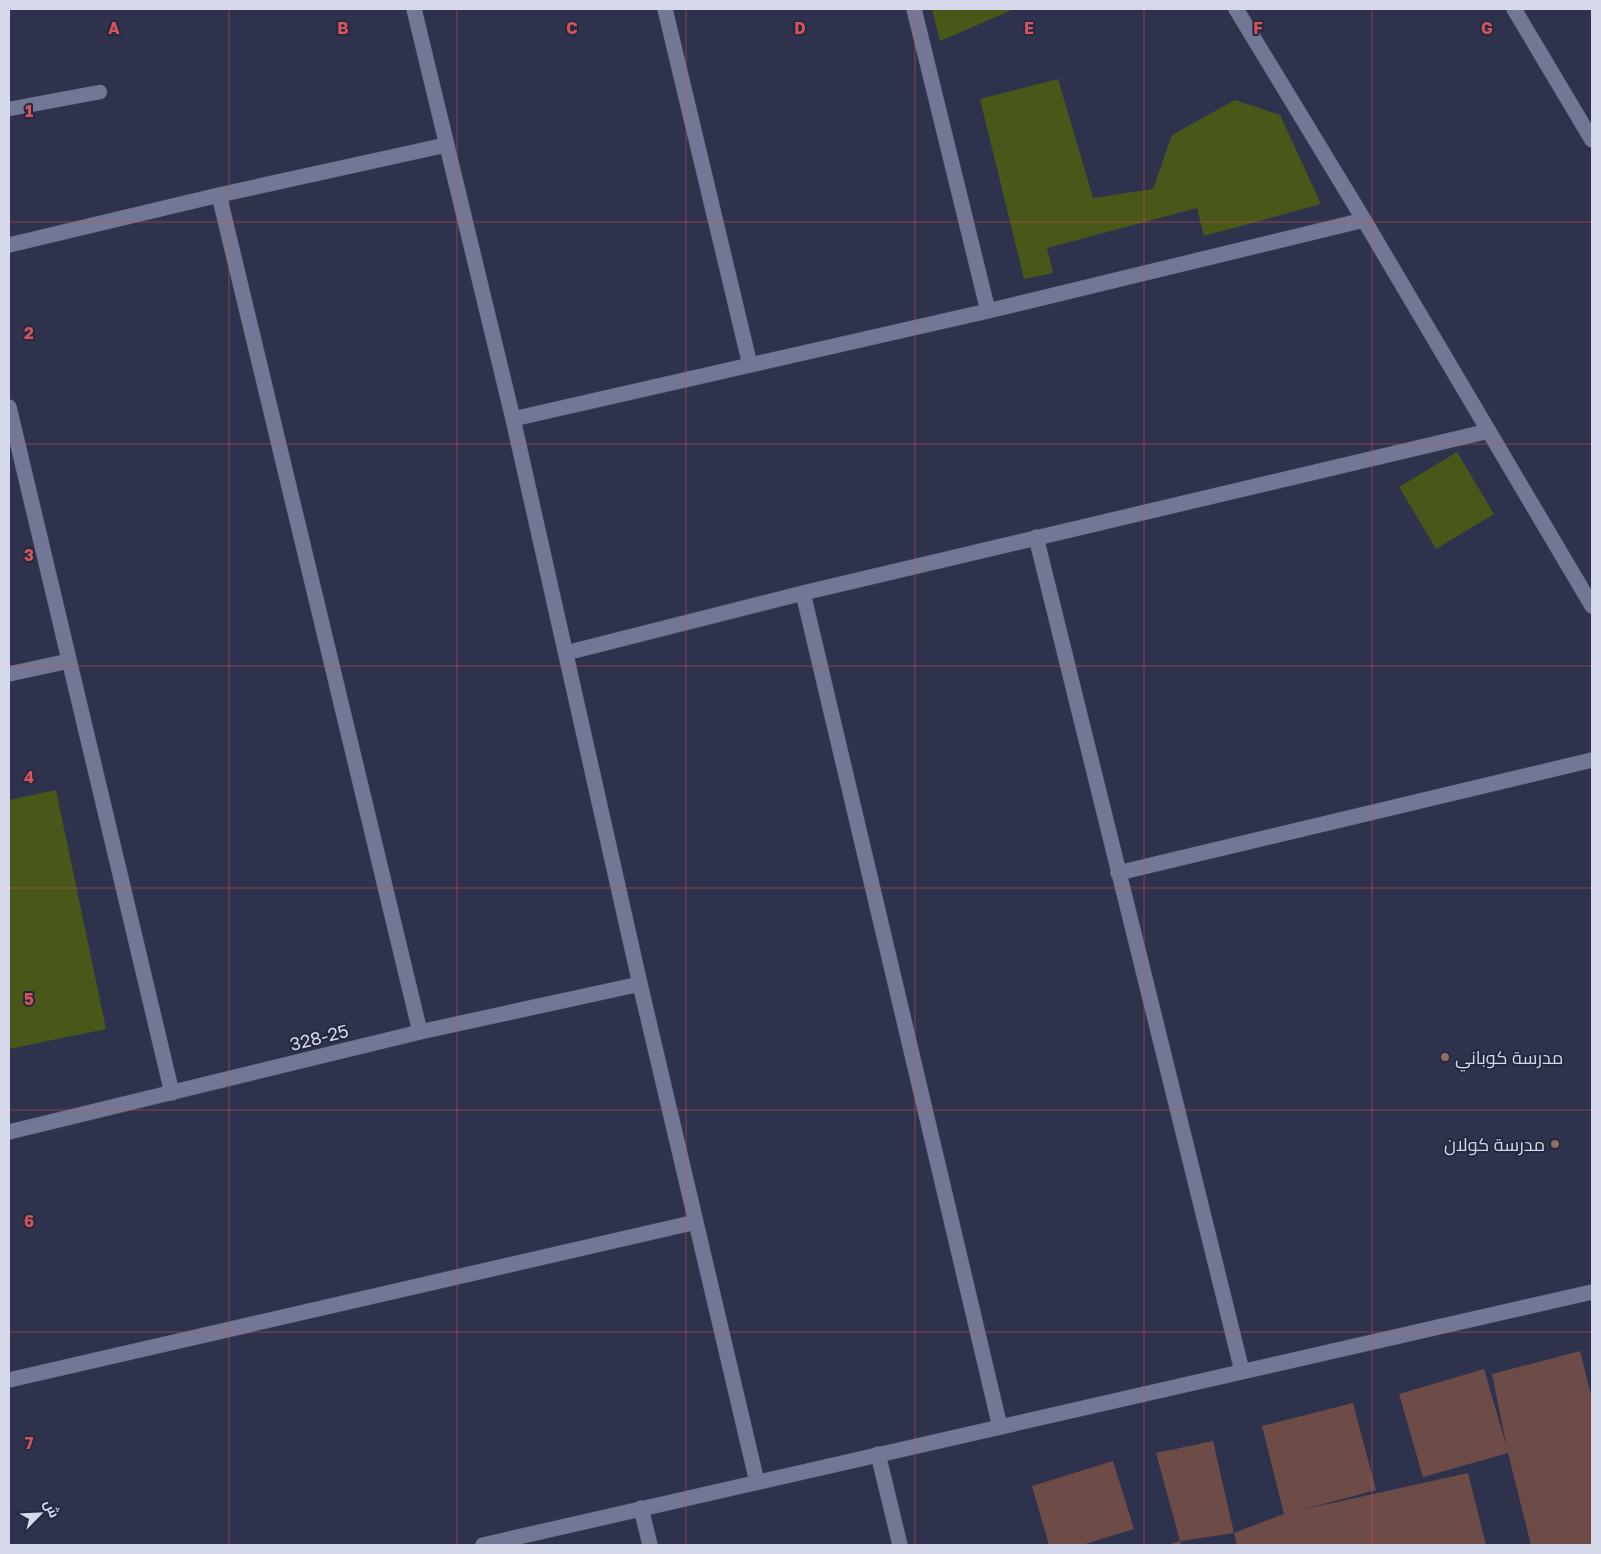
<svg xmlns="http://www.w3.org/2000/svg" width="1601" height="1554" font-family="'Golos Text',Cairo,sans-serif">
<rect width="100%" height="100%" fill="#2f324c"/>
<path fill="#495818" d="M932,9H1012V10L940,41Z
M1058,79L1093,198L1153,189L1172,135L1235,100L1280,115L1321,204L1204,236L1197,208L1047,248L1053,273L1024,279L980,99Z
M1457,452L1494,514L1436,549L1399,487Z
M56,790L106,1029L9,1049V800Z"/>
<path fill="#6d4b47" d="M1580,1351L1592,1399V1545H1531L1508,1453L1423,1477L1399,1394L1484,1369L1507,1448L1492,1374Z
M1353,1403L1376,1490L1301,1510L1468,1473L1486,1545H1237L1234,1533L1284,1514L1262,1426Z
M1213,1441L1234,1533L1180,1541L1181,1545H1167L1180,1541L1156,1453Z
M1113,1461L1134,1529L1082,1545H1049L1032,1486Z"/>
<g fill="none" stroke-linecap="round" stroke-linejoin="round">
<defs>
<path id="service" d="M9,109L100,92"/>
<path id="minor" d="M414,9L513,419L640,984L757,1482
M665,9L750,365
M914,9L988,311
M1236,9L1364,220L1592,606
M1514,9L1592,140
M219,195L420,1032
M9,245L219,195L446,145
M9,407L172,1093
M513,419L988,311L1364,220
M1036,537L1242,1371
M803,593L1000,1427
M566,653L803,593L1489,431
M9,674L69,661
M1118,873L1592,760
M9,1132L420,1032L640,984
M9,1380L696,1222
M878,1454L900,1545
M641,1508L650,1545"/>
<path id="tertiary" d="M483,1545L1592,1292"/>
</defs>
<use href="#service" stroke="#4c4f65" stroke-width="15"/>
<use href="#minor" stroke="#4c4f65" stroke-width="16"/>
<use href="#tertiary" stroke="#4c4f65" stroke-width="16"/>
<use href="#service" stroke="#737796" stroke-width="14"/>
<use href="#minor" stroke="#737796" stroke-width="15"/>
<use href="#tertiary" stroke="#737796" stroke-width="15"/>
</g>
<path fill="none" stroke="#d65458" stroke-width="1" stroke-opacity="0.55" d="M229,9V1545M457,9V1545M686,9V1545M915,9V1545M1144,9V1545M1372,9V1545M9,222H1592M9,444H1592M9,666H1592M9,888H1592M9,1110H1592M9,1332H1592"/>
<g fill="#8d6e63" stroke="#252841" stroke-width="2">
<circle cx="1445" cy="1057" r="5"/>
<circle cx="1555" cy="1144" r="5"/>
</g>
<g text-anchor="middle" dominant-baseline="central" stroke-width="4" stroke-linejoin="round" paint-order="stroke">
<g font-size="18" fill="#d6d9ea" stroke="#252841">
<text transform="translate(319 1037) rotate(-14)">328-25</text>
</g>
<g font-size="18" fill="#d6d9ea" stroke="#252841" text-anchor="start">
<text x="1455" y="1057">مدرسة كوباني</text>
<text x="1545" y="1144" text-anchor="end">مدرسة كولان</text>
</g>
</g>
<g font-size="16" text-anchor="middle" font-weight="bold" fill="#d65458" stroke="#252841" stroke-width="4" stroke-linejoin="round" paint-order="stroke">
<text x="114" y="34">A</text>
<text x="343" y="34">B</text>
<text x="572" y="34">C</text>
<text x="800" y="34">D</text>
<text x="1029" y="34">E</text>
<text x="1258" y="34">F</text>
<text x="1487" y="34">G</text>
<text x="29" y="117">1</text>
<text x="29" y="339">2</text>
<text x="29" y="561">3</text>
<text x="29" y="783">4</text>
<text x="29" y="1005">5</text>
<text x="29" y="1227">6</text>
<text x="29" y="1449">7</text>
</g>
<rect width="1601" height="1554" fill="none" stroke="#d6d9ea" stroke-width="20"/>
<g transform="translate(40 1514) rotate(66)" stroke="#252841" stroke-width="4" paint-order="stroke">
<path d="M0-4L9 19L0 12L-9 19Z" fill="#d6d9ea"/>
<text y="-8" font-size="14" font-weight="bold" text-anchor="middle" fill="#d6d9ea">ش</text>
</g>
</svg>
